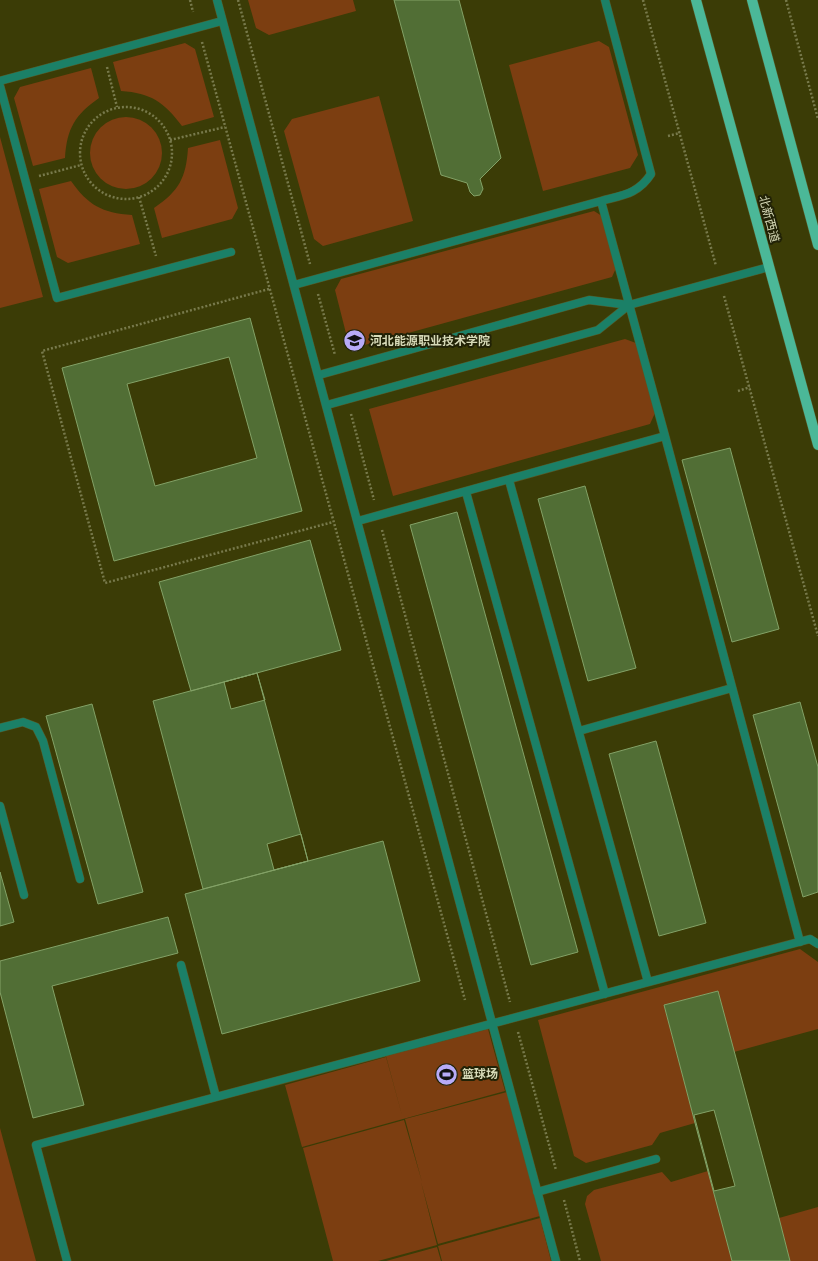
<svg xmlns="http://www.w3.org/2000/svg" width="818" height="1261" font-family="'Fira Sans Condensed','Noto Sans SC',sans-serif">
<rect width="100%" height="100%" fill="#3b3c06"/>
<path fill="#7c3e11" d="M248,0H353L356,11L269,35L256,28Z
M599,41L609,47L638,155L630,168L543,191L509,65Z
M185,43L195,49L214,117L182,126C164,102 151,93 121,91L113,62Z
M91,68L99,98C75,115 67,128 65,158L33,166L14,98L20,87Z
M379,96L413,221L323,246L314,239L284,131L292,119Z
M90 153a36 36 0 1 1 72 0a36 36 0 1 1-72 0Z
M0,137L43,297L0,308Z
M220,140L238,208L232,219L162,238L154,208C179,191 186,178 188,148Z
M71,181C88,205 102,213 132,215L140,244L68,263L57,257L39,189Z
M594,211L602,216L616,268L612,277L350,349L335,290L341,279Z
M625,339L636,343L655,413L650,424L393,496L369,409Z
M800,949L818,962V1029L734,1052L718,991L664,1005L695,1123L660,1133L652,1145L586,1163L574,1156L538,1020Z
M488,1029L505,1091L403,1119L386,1056Z
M386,1057L403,1119L302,1147L285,1085Z
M507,1092L540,1216L438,1244L421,1182L437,1245L378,1261H333L303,1148L404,1120L422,1182L405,1119Z
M0,1128L36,1261H0Z
M708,1171L732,1261H601L585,1204L587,1196L594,1190L662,1172L671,1182Z
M818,1207V1261H790L779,1218Z
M540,1218L551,1261H442L438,1246Z
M437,1247L441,1261H386Z"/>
<path fill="#516e35" stroke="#83a267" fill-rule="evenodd" d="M394,0H459L501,158L480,179L483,189L480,195L474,196L470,192L467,183L441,175Z
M250,318L302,511L114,561L62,368ZM229,357L257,458L155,486L127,384Z
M730,448L779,629L732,642L682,460Z
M585,486L636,668L588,681L538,499Z
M457,512L578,952L531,965L410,525Z
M310,540L341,650L191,691L159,582Z
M257,673L308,861L203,889L153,701Z
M257,673L265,700L231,709L224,682Z
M800,702L818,767V892L803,897L753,715Z
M92,704L143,892L98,904L46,716Z
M656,741L706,923L659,936L609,754Z
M301,834L308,861L274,870L267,844Z
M383,841L420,981L222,1034L185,894Z
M0,872L14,922L0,926Z
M168,917L178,953L52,986L84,1105L33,1118L0,992V961Z
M718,991L779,1218L790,1261H732L695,1123L664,1005Z
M714,1110L735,1186L714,1191L694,1115Z"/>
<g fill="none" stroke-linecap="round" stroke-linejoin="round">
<defs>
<path id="lane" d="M217,0L556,1261
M0,81L222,21
M0,86L57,298L231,252
M601,201C623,195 638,194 651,174L605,0
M294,285L601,201L665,436L358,521
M319,375L589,300L629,305L769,267
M327,405L598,330L629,305
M665,436L800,942
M509,480L648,982
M466,492L605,994
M0,728L23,722L36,727L43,741L80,879
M579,731L732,688
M0,806L24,895
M181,965L216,1097
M537,1192L656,1159
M67,1261L36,1145L810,939L818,944"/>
<path id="primary" d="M696,0L818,445
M752,0L818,245"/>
</defs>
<use href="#lane" stroke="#575826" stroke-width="9"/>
<use href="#primary" stroke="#575826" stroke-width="11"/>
<path stroke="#787a4c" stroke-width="2.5" stroke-dasharray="2 2" stroke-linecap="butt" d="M190,0L193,12
M238,0L310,264
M643,0L716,266
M786,0L818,119
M202,42L465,1000
M107,67L117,107
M80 153a46 46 0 1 1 92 0a46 46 0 1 1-92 0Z
M668,136L680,133
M170,140L225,127
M39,176L81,165
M139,197L156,256
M269,289L42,351L105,583L333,522
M318,294L335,355
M724,296L818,636
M738,391L750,387
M351,414L374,500
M382,530L510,1002
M518,1032L556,1170
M564,1200L580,1261"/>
<use href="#lane" stroke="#1b8067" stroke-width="8"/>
<use href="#primary" stroke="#4bb898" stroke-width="10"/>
</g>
<defs>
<symbol id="university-disc" viewBox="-11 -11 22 22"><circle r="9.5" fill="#b7abf7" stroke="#212206"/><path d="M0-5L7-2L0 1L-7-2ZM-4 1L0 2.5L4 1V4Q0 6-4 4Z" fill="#111"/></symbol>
<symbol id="stadium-disc" viewBox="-11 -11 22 22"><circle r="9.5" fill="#b7abf7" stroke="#212206"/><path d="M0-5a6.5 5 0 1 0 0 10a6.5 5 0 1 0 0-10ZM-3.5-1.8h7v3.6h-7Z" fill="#111"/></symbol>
</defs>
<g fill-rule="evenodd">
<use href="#university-disc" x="342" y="328" width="25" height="25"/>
<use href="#stadium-disc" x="434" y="1062" width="25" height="25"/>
</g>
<g text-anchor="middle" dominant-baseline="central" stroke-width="4" stroke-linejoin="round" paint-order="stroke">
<g font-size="12" fill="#d7dab8" stroke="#212206">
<text transform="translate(769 219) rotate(75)">北新西道</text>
</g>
<g font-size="12" font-weight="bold" fill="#d7dab8" stroke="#212206" text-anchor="start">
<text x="370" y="341">河北能源职业技术学院</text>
<text x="462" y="1074">篮球场</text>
</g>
</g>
</svg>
